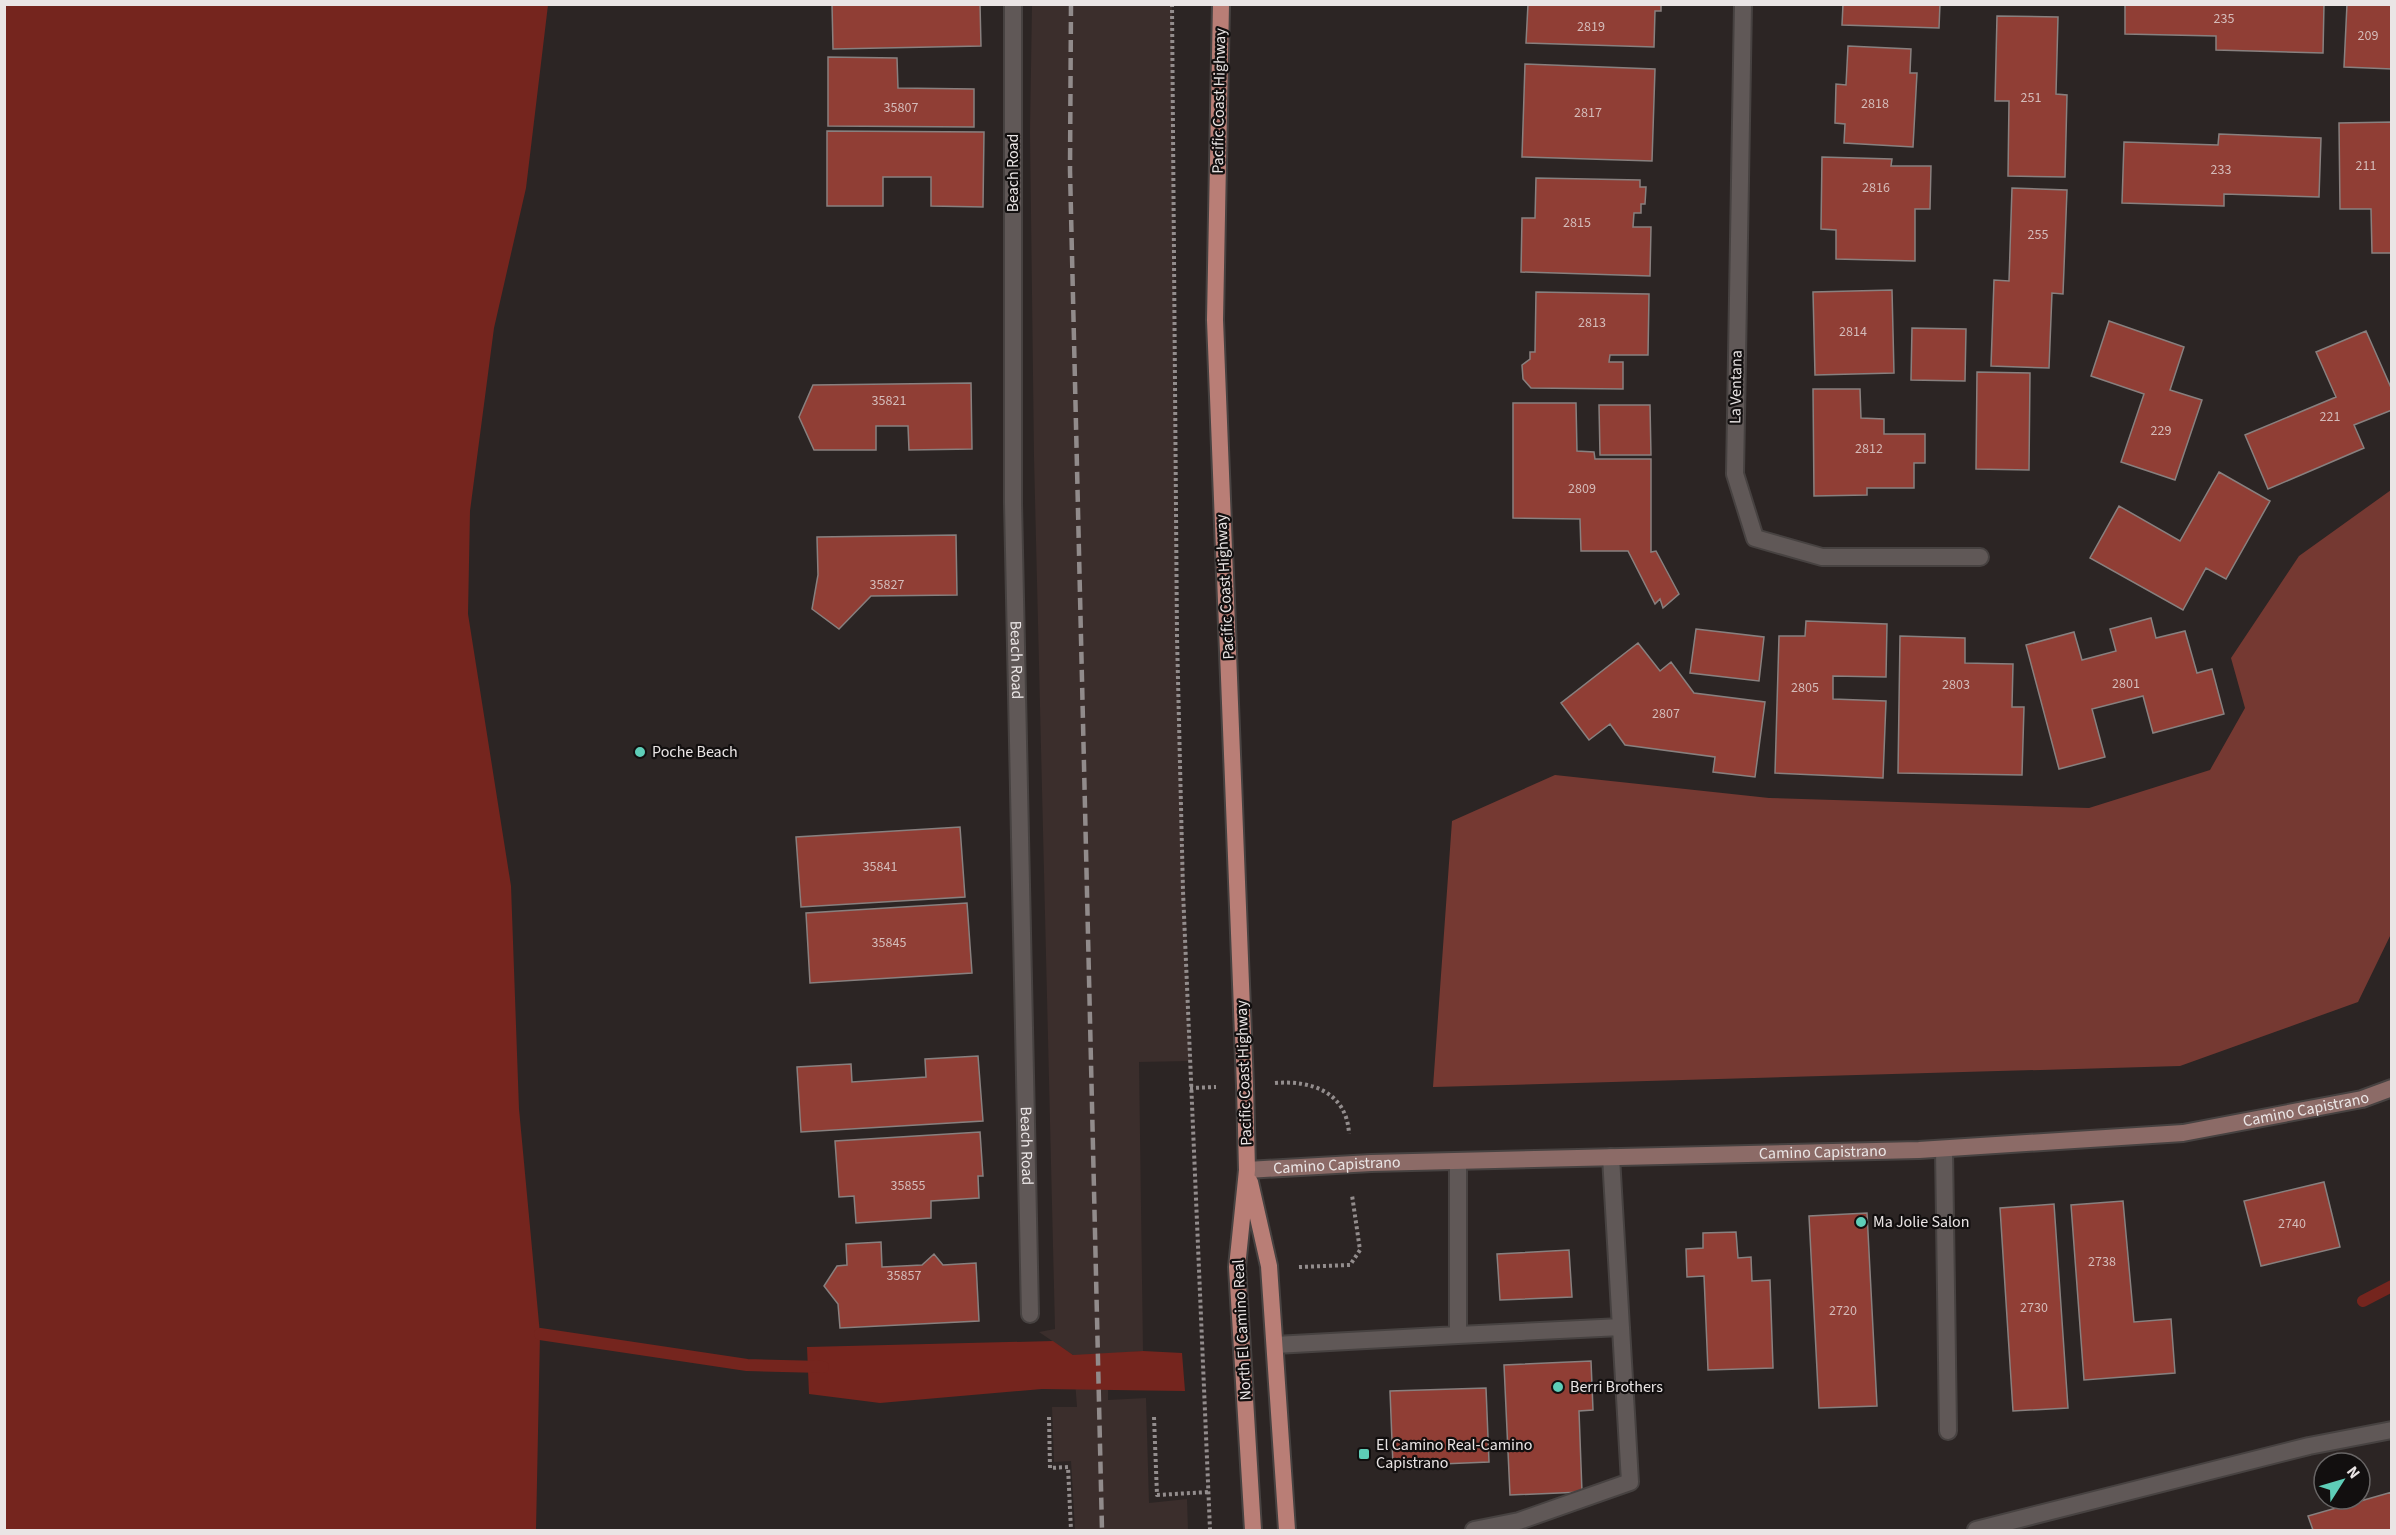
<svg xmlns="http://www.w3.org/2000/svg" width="2396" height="1535" font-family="'Source Sans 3',sans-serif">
<rect width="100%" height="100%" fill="#2c2524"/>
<path fill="#3b2e2c" d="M1032,5H1172L1177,637L1190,1061L1139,1062L1143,1351L1108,1354V1400L1146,1398L1149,1503L1187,1499L1188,1530H1075L1071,1461L1054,1462L1052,1407H1077L1073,1355L1039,1332L1055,1329L1034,457L1030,132Z"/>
<path fill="#753932" d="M2391,490V934L2358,1002L2180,1066L1433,1087L1452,821L1555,775L1769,798L2089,808L2210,770L2245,708L2231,658L2299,556Z"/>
<path fill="#75251e" d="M5,4L548,5L526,188L494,328L470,511L468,614L511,886L519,1109L540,1334L536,1530H5Z
M1053,1341L1073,1355L1143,1351L1182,1353L1185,1391L1042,1389L880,1403L809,1394L807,1347Z"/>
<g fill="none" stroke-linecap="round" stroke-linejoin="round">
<path stroke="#75251e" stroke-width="12" d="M2363,1301L2392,1286
M540,1334L747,1365L823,1367"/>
</g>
<path fill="#903e35" stroke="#88807f" stroke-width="1.5" d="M832,4H980L981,46L833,49Z
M1528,4H1661V11H1655L1654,47L1526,43Z
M1843,4H1940L1939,28L1842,25Z
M2125,4H2324L2323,53L2216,50V36L2125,34Z
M2347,4H2392V69L2344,67Z
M1997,16L2058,17L2056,94L2067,95L2065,177L2008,176L2009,101H1995Z
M1848,46L1911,49L1910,73H1917L1913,147L1844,143L1845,124L1835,123L1836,84L1846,85Z
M828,57L897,58L898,88L974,89V127L828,126Z
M1525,64L1655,69L1652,161L1522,157Z
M2392,122V253H2372L2371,209H2340L2339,123Z
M827,131L984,132L983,207L931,206V177H883V206H827Z
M2219,134L2321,138L2319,197L2224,194V206L2122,203L2124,142L2218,145Z
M1822,157L1892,159L1891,166H1931L1930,209H1915V261L1836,259V230L1821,229Z
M1536,178L1640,180V187H1646L1645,204H1641V213H1634L1633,227H1651L1650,276L1521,272L1522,218H1535Z
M2012,188L2067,190L2063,294L2052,293L2049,368L1991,366L1994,280L2009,281Z
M1892,290L1894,373L1815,375L1813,292Z
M1536,292L1649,294L1648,355H1610L1609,362H1623V389L1531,388L1523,379L1522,365L1530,359V352H1535Z
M2109,321L2184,347L2170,390L2202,400L2175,480L2121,462L2144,394L2091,376Z
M1912,328L1966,329L1965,381L1911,380Z
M2366,331L2392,390V410L2354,425L2364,448L2268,489L2245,435L2336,397L2316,352Z
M1977,372L2030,373L2029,470L1976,469Z
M971,383L972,449L909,450L908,426H876V450H814L799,417L813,385Z
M1813,389H1860L1861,418L1884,419V434H1925V463H1914V488H1867V495L1814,496Z
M1513,403H1576L1577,451L1594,452L1595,459H1651V552L1656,551L1679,594L1663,608L1660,599L1655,604L1628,551H1581L1580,519L1513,518Z
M1599,405H1650L1651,455H1600Z
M2219,472L2270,501L2226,579L2206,568L2183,610L2090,558L2119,506L2180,541Z
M956,535L957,595L871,596L839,629L812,609L818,575L817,537Z
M2151,618L2156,638L2185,631L2197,673L2212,669L2224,714L2153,733L2143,696L2092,709L2105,757L2059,769L2026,645L2074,632L2082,660L2116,651L2110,629Z
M1806,621L1887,624L1886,677L1833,676V699L1886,701L1883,778L1775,773L1779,636H1805Z
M1696,629L1764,637L1759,681L1690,673Z
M1900,636L1965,638V663L2013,664L2012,707H2024L2022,775L1898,773Z
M1638,643L1660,671L1671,662L1694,693L1765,702L1755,777L1713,772L1715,757L1625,745L1610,724L1589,740L1561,703Z
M960,827L965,897L801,907L796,837Z
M967,903L972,973L810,983L806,913Z
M978,1056L983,1121L801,1132L797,1067L851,1064L852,1082L926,1077L925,1059Z
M980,1132L983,1176H978L979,1198L931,1201V1218L856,1223L854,1196L839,1197L835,1141Z
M2324,1182L2340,1247L2261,1266L2244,1201Z
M2123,1201L2134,1322L2171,1319L2175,1373L2084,1380L2071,1205Z
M2054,1204L2068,1408L2013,1411L2000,1208Z
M1867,1213L1877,1406L1819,1408L1809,1216Z
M1736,1232L1738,1258L1751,1257L1752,1281L1770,1280L1773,1368L1708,1370L1704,1276L1687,1277L1686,1249L1703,1248V1233Z
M881,1242L882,1267L922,1265L934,1254L943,1265L976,1263L979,1321L840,1328L838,1304L824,1286L837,1266L847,1265L846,1244Z
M1569,1250L1572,1297L1500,1300L1497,1254Z
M1591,1361L1593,1410L1579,1411L1582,1492L1510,1495L1504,1365Z
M1486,1388L1489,1462L1393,1466L1390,1391Z
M2392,1492V1530H2313L2308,1516Z"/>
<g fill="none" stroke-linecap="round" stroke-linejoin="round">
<defs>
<path id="service" d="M1944,1149L1948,1431
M1458,1335L1621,1327
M1275,1345L1458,1335V1161
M1474,1530L1519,1521L1630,1482L1611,1157
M1976,1530L2309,1446L2392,1430"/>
<g id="minor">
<path id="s1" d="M1013,4V503L1030,1314"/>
<path d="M1743,4L1735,474L1755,538L1822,557H1980"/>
</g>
<g id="secondary">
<path id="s2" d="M1247,1170L1371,1163L1919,1150L2183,1133L2362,1099L2392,1088"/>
</g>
<path id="primary" d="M1221,4L1215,320L1245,1086L1247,1170L1237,1267L1253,1530
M1250,1182L1269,1266L1287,1530"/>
</defs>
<use href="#service" stroke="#474241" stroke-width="20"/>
<use href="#minor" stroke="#474241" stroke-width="20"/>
<use href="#secondary" stroke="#474241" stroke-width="20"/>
<use href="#primary" stroke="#474241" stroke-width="20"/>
<path stroke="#938d8d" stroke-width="4" stroke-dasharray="3 3" stroke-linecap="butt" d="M1172,4L1177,637L1183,891L1210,1530
M1275,1083C1311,1080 1347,1092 1349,1134
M1190,1088L1216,1087
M1299,1267L1350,1265L1360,1250L1352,1195
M1049,1417L1050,1468L1068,1467L1071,1530
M1154,1417L1157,1495L1209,1492"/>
<use href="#service" stroke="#605857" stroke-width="16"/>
<use href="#minor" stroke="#605857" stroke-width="16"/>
<use href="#secondary" stroke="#8c6b67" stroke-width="16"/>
<use href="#primary" stroke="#b97e76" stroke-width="16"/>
<path stroke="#918b8b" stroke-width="4.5" stroke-dasharray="12 6" stroke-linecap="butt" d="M1071,4L1070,170L1102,1530"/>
</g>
<g fill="#5eceb8" stroke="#120f0f" stroke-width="2">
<circle cx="640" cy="752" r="6"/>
<circle cx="1861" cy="1222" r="6"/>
<circle cx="1558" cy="1387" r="6"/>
<rect x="1358" y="1448" width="12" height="12" rx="3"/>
</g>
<g text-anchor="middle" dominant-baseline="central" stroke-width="4.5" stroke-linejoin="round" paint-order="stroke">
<g font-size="14" fill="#d4bbb9">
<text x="2224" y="19">235</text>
<text x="1591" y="27">2819</text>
<text x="2368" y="36">209</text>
<text x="2031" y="98">251</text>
<text x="1875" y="104">2818</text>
<text x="901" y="108">35807</text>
<text x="1588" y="113">2817</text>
<text x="2366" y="166">211</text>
<text x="2221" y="170">233</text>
<text x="1876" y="188">2816</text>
<text x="1577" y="223">2815</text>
<text x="2038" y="235">255</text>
<text x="1592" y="323">2813</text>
<text x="1853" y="332">2814</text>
<text x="889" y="401">35821</text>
<text x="2330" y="417">221</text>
<text x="2161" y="431">229</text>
<text x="1869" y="449">2812</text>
<text x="1582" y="489">2809</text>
<text x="887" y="585">35827</text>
<text x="2126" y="684">2801</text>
<text x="1956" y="685">2803</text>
<text x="1805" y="688">2805</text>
<text x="1666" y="714">2807</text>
<text x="880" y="867">35841</text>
<text x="889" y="943">35845</text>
<text x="908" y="1186">35855</text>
<text x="2292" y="1224">2740</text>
<text x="2102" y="1262">2738</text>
<text x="904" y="1276">35857</text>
<text x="2034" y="1308">2730</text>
<text x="1843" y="1311">2720</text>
</g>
<g font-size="16" fill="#eae5e5" stroke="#120f0f">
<text transform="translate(1219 101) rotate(-89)">Pacific Coast Highway</text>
<text transform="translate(1013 173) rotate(-90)">Beach Road</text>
<text transform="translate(1736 387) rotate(-89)">La Ventana</text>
<text transform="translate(1225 587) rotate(-93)">Pacific Coast Highway</text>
<text stroke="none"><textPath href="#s1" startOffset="656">Beach Road</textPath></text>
<text transform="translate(1244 1073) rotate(-92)">Pacific Coast Highway</text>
<text stroke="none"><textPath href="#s2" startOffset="1062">Camino Capistrano</textPath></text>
<text stroke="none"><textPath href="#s1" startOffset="1142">Beach Road</textPath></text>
<text stroke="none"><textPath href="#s2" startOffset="576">Camino Capistrano</textPath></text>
<text stroke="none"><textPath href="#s2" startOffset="90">Camino Capistrano</textPath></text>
<text transform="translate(1242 1330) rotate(-93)">North El Camino Real</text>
</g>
<g font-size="16" fill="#eae5e5" stroke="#120f0f" text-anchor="start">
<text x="652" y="752">Poche Beach</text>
<text x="1873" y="1222">Ma Jolie Salon</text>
<text x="1570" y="1387">Berri Brothers</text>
<text x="1376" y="1445">El Camino Real-Camino<tspan x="1376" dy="18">Capistrano</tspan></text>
</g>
</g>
<rect width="2396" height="1535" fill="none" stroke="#eae5e5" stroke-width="12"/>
<g transform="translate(2342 1481) rotate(53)"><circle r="28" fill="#120f0f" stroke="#686565" stroke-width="1.5"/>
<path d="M0-4.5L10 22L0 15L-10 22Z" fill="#5eceb8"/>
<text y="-9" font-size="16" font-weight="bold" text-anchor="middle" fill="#eae5e5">N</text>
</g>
</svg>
